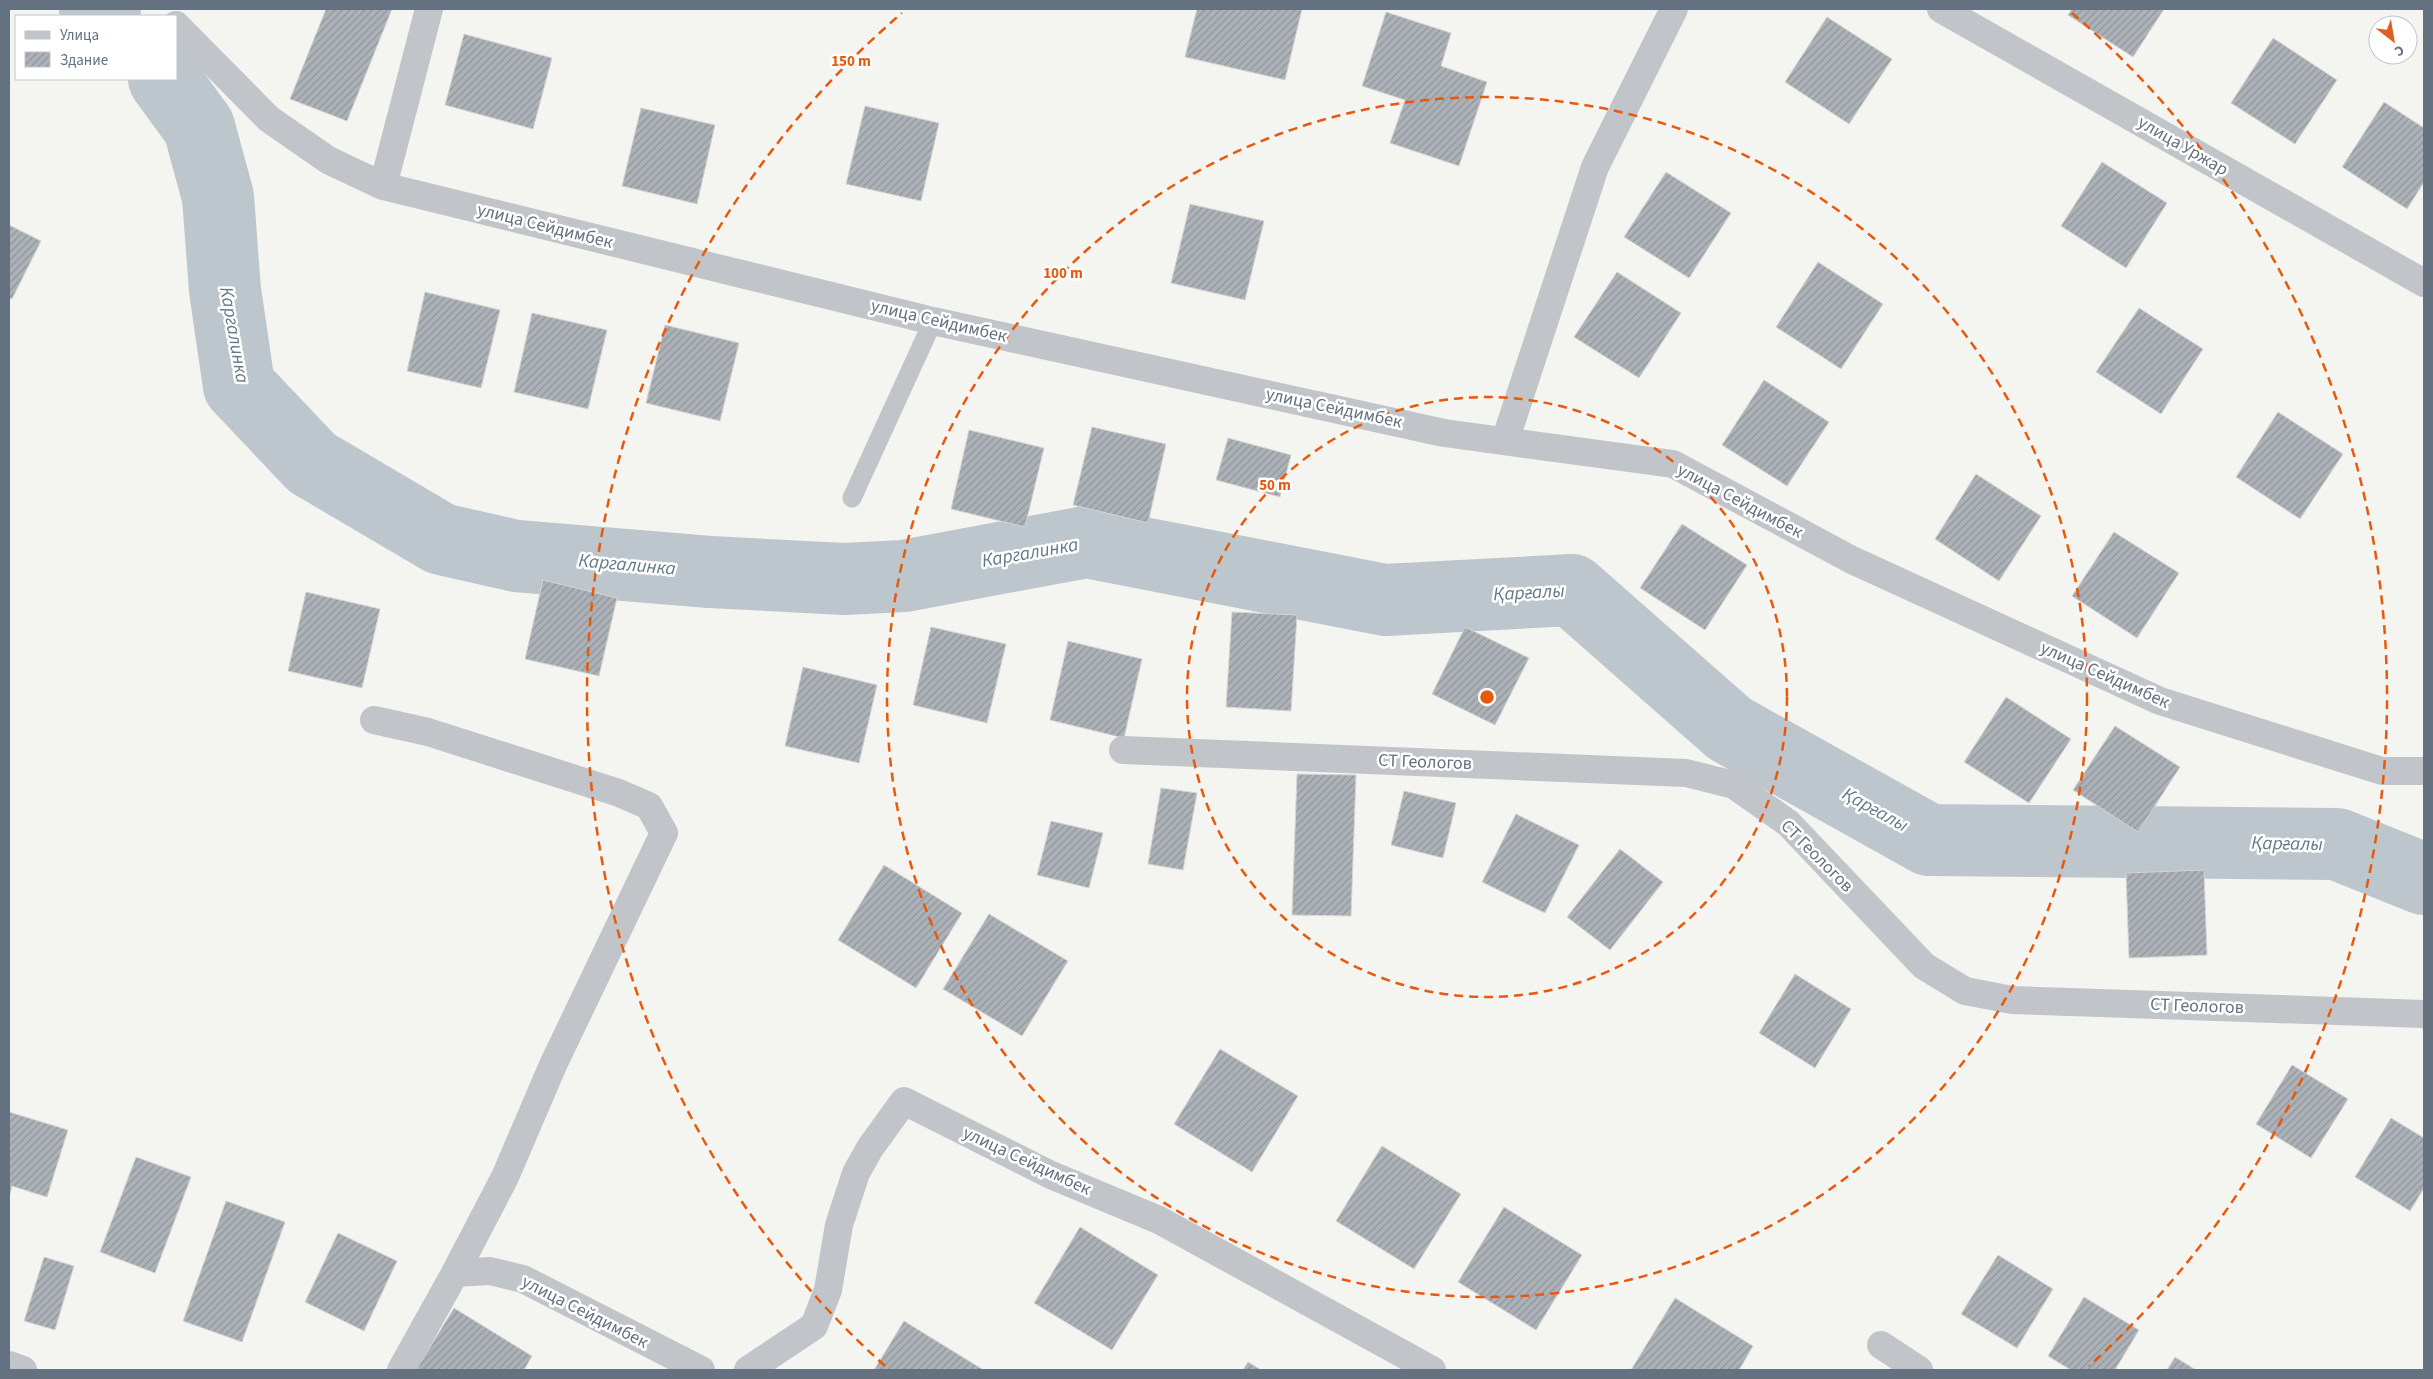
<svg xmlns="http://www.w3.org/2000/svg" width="2433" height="1379" font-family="'Source Sans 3',sans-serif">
<defs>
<pattern id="building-hatch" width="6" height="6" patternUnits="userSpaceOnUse" patternTransform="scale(1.25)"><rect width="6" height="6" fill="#acb2b8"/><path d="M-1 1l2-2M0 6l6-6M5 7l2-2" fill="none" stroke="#90959b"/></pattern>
</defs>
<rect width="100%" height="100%" fill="#f4f4f0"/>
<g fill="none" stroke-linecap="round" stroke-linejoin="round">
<path stroke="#bcc6cc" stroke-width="72" d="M95,9L105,16
M164,79L199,127L218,197L225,290L239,386L312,463L441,539L516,556L710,572L844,579L904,576L1086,542L1385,600L1572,590L1730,729L1929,840L2337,844L2424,879"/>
</g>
<path fill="url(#building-hatch)" stroke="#d5d5d3" d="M326,9H392L347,121L290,99Z
M1197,9H1302L1285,80L1185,57Z
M2072,9H2164L2133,57L2068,15Z
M1386,12L1451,33L1441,66L1487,82L1459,166L1390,143L1405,100L1362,86Z
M1827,17L1892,59L1849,124L1785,82Z
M464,34L552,58L533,129L445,105Z
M2273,38L2337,80L2295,144L2231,103Z
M2384,102L2424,128V182L2407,209L2342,167Z
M865,106L939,123L921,201L846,184Z
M641,108L715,125L697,204L622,186Z
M2102,162L2167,203L2126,268L2061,226Z
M1666,172L1731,213L1689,278L1624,237Z
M1190,204L1264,221L1245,300L1171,283Z
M9,225L41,241L12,299L9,298Z
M1818,262L1883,304L1841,369L1776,327Z
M1617,272L1681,313L1639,378L1574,337Z
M425,292L500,310L481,388L407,371Z
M2139,308L2203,349L2161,414L2096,372Z
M532,313L607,330L588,409L514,392Z
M665,325L739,343L720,421L646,403Z
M1764,380L1829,422L1787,486L1722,445Z
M2278,412L2343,454L2300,519L2236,477Z
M1092,427L1166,444L1148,523L1073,505Z
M969,430L1044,448L1025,527L951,509Z
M1228,438L1291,455L1280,497L1216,480Z
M1976,474L2041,516L1999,581L1935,539Z
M1682,524L1747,565L1705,630L1640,588Z
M2114,532L2179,573L2137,638L2072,596Z
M543,580L617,598L599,676L525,659Z
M306,592L380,609L362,688L288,671Z
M1232,612L1297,615L1291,711L1226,707Z
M931,627L1006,644L987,723L913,705Z
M1465,627L1529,658L1495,725L1432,694Z
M1068,641L1142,659L1124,738L1050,720Z
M803,667L877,685L859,763L785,746Z
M2006,697L2071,739L2029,803L1964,762Z
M2115,726L2180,767L2138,832L2073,790Z
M1297,774L1356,775L1351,916L1292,915Z
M1161,788L1197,793L1183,870L1148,864Z
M1404,791L1456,803L1443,858L1391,845Z
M1516,814L1579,845L1545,913L1482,882Z
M1051,821L1103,833L1089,888L1037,875Z
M1620,849L1663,882L1610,950L1567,917Z
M884,865L962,913L916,988L838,940Z
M2204,870L2207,955L2129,958L2126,873Z
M989,914L1068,961L1022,1036L943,989Z
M1795,974L1851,1009L1815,1068L1759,1033Z
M1220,1049L1298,1096L1252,1172L1174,1124Z
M2292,1065L2348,1099L2311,1158L2256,1124Z
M9,1112L68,1130L47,1197L12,1186L9,1198Z
M2391,1118L2424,1138V1188L2410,1211L2355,1177Z
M1382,1146L1461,1194L1414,1269L1336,1221Z
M136,1157L191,1177L155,1273L100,1252Z
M226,1201L285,1222L242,1342L183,1321Z
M1504,1207L1582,1255L1536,1330L1458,1282Z
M1080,1227L1158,1275L1112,1350L1034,1303Z
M338,1233L397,1261L364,1331L305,1302Z
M1998,1255L2053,1289L2017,1348L1961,1314Z
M44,1257L74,1266L55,1330L24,1321Z
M2084,1297L2139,1330L2115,1370H2071L2048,1356Z
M1675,1298L1753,1346L1739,1370H1631Z
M454,1308L532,1356L524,1370H416Z
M904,1321L982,1369L981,1370H874Z
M2175,1357L2196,1370H2167Z
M1248,1362L1261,1370H1243Z"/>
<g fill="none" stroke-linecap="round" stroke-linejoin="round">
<path stroke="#c1c4c8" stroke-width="19" d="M852,498L933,321"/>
<path stroke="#c1c4c8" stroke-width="28" d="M1941,9L2424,283
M176,25L269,119L328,160L383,186L933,321L1444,433L1673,464L1852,560L2160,701L2382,771H2424
M383,186L429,9
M1505,441L1595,167L1674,9
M374,720L428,732L619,793L649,806L664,833L553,1065L505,1177L455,1273
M1123,750L1686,773L1734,785L1788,823L1924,966L1965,991L2012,1000L2424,1014
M1881,1345L1919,1370
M9,1365L23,1370
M401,1370L455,1273L490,1271L523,1279L701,1370
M748,1370L814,1326L828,1290L839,1225L856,1173L870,1148L904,1101L1051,1175L1159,1220L1432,1370"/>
</g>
<g fill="none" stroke="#e8590c" stroke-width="2.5" stroke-dasharray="9 6">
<circle cx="1487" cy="697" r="300"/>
<circle cx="1487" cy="697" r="600"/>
<path d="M885 1366A900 900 0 0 1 902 13M2072 13A900 900 0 0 1 2089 1366"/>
</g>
<g text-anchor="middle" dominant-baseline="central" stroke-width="5" stroke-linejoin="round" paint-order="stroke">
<g font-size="18" fill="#637181" stroke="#fff">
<text transform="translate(2183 146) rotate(30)">улица Уржар</text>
<text transform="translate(545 226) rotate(14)">улица Сейдимбек</text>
<text transform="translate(939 321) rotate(13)">улица Сейдимбек</text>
<text transform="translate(1334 408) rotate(12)">улица Сейдимбек</text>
<text transform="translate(1740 501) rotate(28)">улица Сейдимбек</text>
<text transform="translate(2105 675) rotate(24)">улица Сейдимбек</text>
<text transform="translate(1425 762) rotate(2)">СТ Геологов</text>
<text transform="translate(1817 856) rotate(45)">СТ Геологов</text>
<text transform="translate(2197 1006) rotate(2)">СТ Геологов</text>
<text transform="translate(1027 1161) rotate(25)">улица Сейдимбек</text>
<text transform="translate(585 1312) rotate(27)">улица Сейдимбек</text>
</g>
<g font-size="19" font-style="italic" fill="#637a85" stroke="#fff">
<text transform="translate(234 335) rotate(80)">Каргалинка</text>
<text transform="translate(1030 553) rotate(-10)">Каргалинка</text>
<text transform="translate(627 565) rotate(5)">Каргалинка</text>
<text transform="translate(1529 593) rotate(-3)">Қарғалы</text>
<text transform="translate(1875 810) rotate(29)">Қарғалы</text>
<text transform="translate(2287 844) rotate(1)">Қарғалы</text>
</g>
</g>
<circle cx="1487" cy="697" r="8" fill="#e8590c" stroke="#fff" stroke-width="2.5"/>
<g font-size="15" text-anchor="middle" font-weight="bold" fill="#e8590c" stroke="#fff" stroke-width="5" stroke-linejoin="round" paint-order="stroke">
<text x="851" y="66">150 m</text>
<text x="1063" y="278">100 m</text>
<text x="1275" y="490">50 m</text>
</g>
<rect width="2433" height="1379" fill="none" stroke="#637181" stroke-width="20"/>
<rect x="15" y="15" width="162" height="65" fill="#ffffff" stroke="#c1c6cd"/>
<rect x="25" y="31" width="25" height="8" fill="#c1c4c8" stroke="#c1c6cd"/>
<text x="60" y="40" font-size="15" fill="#637181">Улица</text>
<rect x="25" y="52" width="25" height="15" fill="url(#building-hatch)" stroke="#c1c6cd"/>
<text x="60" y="65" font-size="15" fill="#637181">Здание</text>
<g transform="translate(2393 40) rotate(149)"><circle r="24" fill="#ffffff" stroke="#c1c6cd"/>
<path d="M0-4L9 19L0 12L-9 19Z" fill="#df6025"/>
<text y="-8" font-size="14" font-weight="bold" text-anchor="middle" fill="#637181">С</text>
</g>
</svg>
